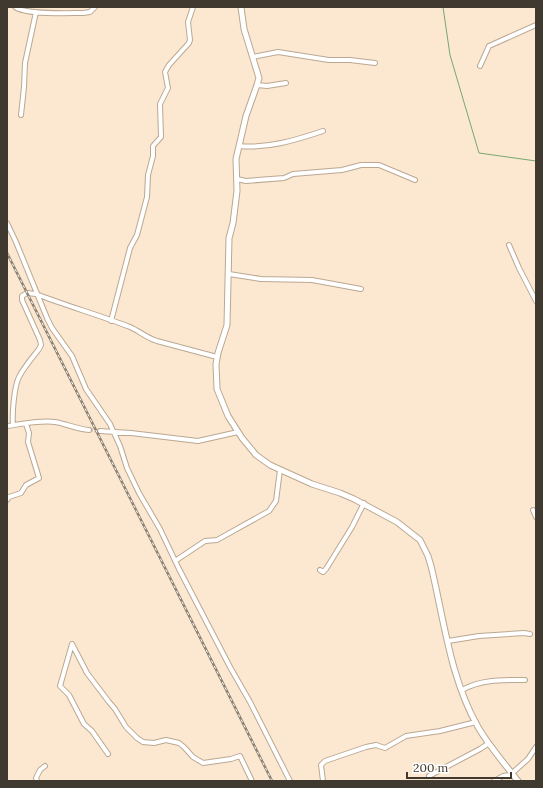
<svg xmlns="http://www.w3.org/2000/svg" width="543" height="788" font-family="Lora,serif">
<rect width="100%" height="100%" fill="#fce8d1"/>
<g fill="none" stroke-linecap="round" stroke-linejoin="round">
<path stroke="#77a76f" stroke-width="1" d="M443,7L450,55L479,153L536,161"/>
<path stroke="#d6c5b1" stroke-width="4" stroke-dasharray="4 2" stroke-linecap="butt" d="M89,430L100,431"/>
<defs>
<path id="minor" d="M15,7C26,15 68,13 83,13L90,12L95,7
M253,57L278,52L329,60H350L375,63
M480,66L489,46L536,25
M257,85L267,86L286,83
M21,115L24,87L25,63L36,12
M239,146C267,149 296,140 323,131
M237,179L246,181L284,178L293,174L342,170L361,165H379L415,180
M7,223L16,242L47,318L52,328L72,356L86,389L110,424L120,446L127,468L139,493L160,529L179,569L230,667L250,702L290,781
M509,245L519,268L536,301
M229,274L261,279L312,280L361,289
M111,321L130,248L137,235L147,197L148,175L153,156V146L161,137L160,104L168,88L165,72L169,65L189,43L190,40L188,22L193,7
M13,425C12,414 14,387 19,377C24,367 32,358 39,349L41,345L40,340L22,300V296L27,293L36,294C67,306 99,315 130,327C139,331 147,338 157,341L217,357
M7,426C21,424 42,420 55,422C67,424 77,429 89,430
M100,431L131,433L198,441L238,432
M7,500L9,497L21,493L26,485L39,478L28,442L29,433L26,424
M533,510L536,517
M175,561L205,541L217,540L269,511L276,501L280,470
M320,570L323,572L326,569L352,527L364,503
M448,641L479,636L524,633L530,634
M462,690C481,679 503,680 525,680
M108,754L92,731L84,724L69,695L60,686L72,644L87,673L109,702L115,709L126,727L137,738L143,742L154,743L166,740L179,743L184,747L193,757L203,763L231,759L240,756L252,781
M429,776L480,749L489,743
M37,781L36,778L40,770L45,766
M323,781L321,765L325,761L366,747L376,745L385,748L406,736L440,731L476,722
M494,781L503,776L510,775L528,759L536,747"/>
<path id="tertiary" d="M241,7L244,29L259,78L257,85L246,116L236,159L237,191L233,223L229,238L227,325L218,353L216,364L217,389L228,416L242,438L256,455L270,465L312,484L340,493L354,499L397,522L420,540L428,556L431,566C444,619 450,678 478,727C489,746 504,763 518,781"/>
</defs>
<use href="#minor" stroke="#bba892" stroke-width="6"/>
<use href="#tertiary" stroke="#bba892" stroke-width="7"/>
<use href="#minor" stroke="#fff" stroke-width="4"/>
<use href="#tertiary" stroke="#fff" stroke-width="5"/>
<defs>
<path id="rail" d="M7,253L272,781"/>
</defs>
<use href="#rail" stroke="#8c8071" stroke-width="2.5"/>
<use href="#rail" stroke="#fff" stroke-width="1" stroke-dasharray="3" stroke-linecap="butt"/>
</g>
<rect width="543" height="788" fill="none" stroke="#40392f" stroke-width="16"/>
<path d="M407 772v6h104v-6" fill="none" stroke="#40392f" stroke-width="2"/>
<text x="413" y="772" font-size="12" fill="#40392f" stroke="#ffffff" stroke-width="3" paint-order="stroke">200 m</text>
</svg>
